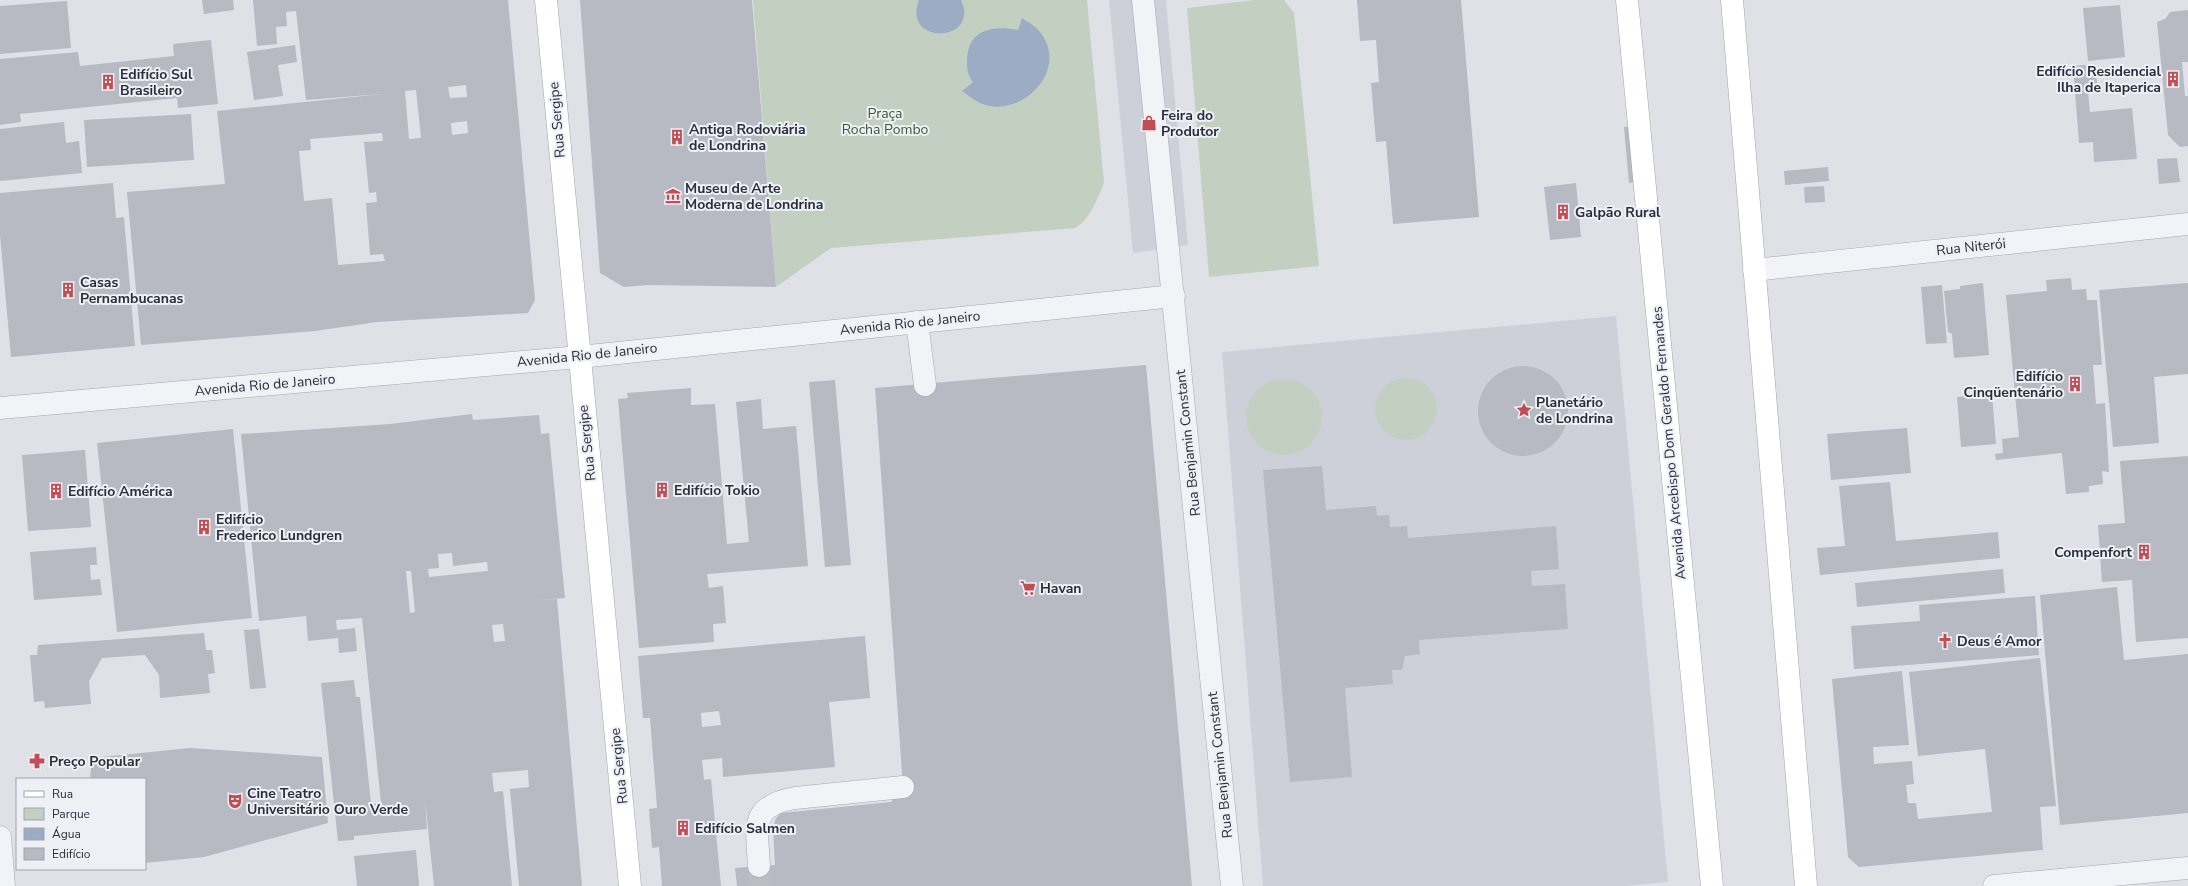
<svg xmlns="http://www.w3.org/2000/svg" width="2188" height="886" font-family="'Nunito Sans',sans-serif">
<rect width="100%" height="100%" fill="#dfe1e7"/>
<path fill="#cdd0d9" d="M1109,0H1166L1188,245L1133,253Z
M1616,316L1668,882L1626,886H1263L1222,352Z"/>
<path fill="#c3d0c1" d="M753,0H1087L1104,183C1098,198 1090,220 1075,228L831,248L776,287Z
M1254,0H1284L1294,13L1319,266L1209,277L1187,8Z
M1375 409a31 31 0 1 1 62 0a31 31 0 1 1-62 0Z
M1246 417a38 38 0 1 1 76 0a38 38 0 1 1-76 0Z"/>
<path fill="#9cacc5" d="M919,0H961C981,43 901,46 919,0Z
M1022,18C1030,23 1038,28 1043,36C1067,74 1019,120 980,103C974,100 968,95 962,91L973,82C968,77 967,69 967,62C967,30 991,25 1018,30Z"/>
<path fill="#b7bac3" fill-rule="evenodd" d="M202,0H233L234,10L204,14Z
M253,0H508L535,300L528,313L377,322L315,331L141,345L127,192L225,184L217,111L382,94L306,100L296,11L286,12L287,26L276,27L277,44L257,46ZM466,85L467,97L450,98L448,87ZM416,90L421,138L409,139L405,91ZM467,121L468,133L452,135L451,123ZM382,133L383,141L364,142L369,193L376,192L377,202L366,203L370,255L383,254L385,261L338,265L332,198L304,201L299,151L311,150L310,139Z
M580,0H752L776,287L647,285L624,287L600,273Z
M1357,0H1461L1479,217L1393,224L1386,141L1376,142L1371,83L1379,82L1376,40L1360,41Z
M67,1L71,48L0,54V6Z
M2120,5L2125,57L2088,61L2083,8Z
M2188,10V62H2182L2185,96H2188V146L2180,147L2168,135L2157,22L2165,19L2170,12Z
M211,40L218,104L178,108L177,98L20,114L21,122L0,125V59L78,52L80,66L174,56L173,44Z
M295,45L297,62L278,65L283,96L254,100L247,52Z
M2095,64L2098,91L2088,92L2090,112L2132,108L2137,159L2094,162L2093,142L2079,143L2073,66Z
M191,114L194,160L87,167L84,120Z
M64,122L66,143L79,141L82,173L0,181V129Z
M1624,127H1635L1640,182L1629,183Z
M2177,158L2180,182L2159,184L2157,159Z
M1828,167L1829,181L1785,185L1784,171Z
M113,183L116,218L124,217L135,346L11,357L0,235V193Z
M1576,183L1581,237L1550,240L1544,187Z
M1824,186L1825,202L1805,203L1804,187Z
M2071,278L2072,290L2086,289L2087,300H2097L2102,365H2093L2096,404L2105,403L2109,472L2102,471L2103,484L2089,486V492L2066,494L2062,453L1996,460L1995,454L2003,453L2002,439L2019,437L2006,295L2047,291L2046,280Z
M1983,283L1989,355L1954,358L1952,334L1948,332L1944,291L1960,289V286Z
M2188,283V374L2154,377L2159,443L2113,447L2099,290Z
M1942,285L1947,343L1926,344L1921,287Z
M1146,365L1192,886H737L735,868L775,865L773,827L776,818L781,813L891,802L903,787L875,388Z
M1478 411a45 45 0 1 1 90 0a45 45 0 1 1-90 0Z
M835,380L851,565L825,567L809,382Z
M691,388V405L715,404L727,544L749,542L736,402L761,399L763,429L796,426L808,566L707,574L709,588L723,586L726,623L713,624L714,642L639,648L618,399L628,398L627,393Z
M1992,394L1996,444L1961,447L1957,397Z
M472,414L473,420L539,415L541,434L549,433L565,598L538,600L557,599L582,886H519L510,789L529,787L528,770L492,773L494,792L503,791L512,886H434L425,799L427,829L354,836V840L338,841L321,683L354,680L356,697H360L371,804L381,803L362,618L336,620L337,630L355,628L357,651L339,653L338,638L308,641L306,616L259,621L241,434L390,424ZM452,553L453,566L487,562L488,571L429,577L428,569L439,568L438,554ZM406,571H411L415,612L410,613ZM503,624L505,641L494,642L492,625Z
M1907,428L1911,473L1831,480L1827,434Z
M233,429L252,618L117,632L97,443Z
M85,450L91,527L28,531L22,455Z
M2188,456V638L2136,642L2132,580L2102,582L2098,525L2125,523L2120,461Z
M1322,466L1326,510L1376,506L1377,516L1389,515L1390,527L1407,526L1408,538L1556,526L1559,569L1531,571L1532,586L1565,584L1568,629L1419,640L1420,654L1405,656L1402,670H1392L1393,684L1345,688L1352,777L1290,782L1263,470Z
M1890,482L1896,541L1998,532L2000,558L1820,575L1817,548L1845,546L1839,486Z
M96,547L97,565H90L91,580L100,579L102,595L34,600L30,552Z
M2003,569L2005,593L1857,607L1855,583Z
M2117,587L2124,660L2188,654V813L2060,825L2040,595Z
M2035,596L2039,655L1854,669L1851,626L1920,621L1919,605Z
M259,629L266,688L250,689L244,630Z
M204,633L206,650H212L215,673L208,674L210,693L160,698L159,675L145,655L102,658L89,681L91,704L45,708L44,701L34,702L30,655H37L38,645Z
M865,636L870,698L829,702L835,767L723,777L722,758L702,760L704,780L711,779L721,886H662L659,847L652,848L649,809L657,808L650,718H643L638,656ZM719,711L721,725L702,727L701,713Z
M2040,658L2056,806L2040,807L2043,850L1859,867L1848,857L1832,679L1902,671L1909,745L1873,747L1874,764L1912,761L1914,784L1906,785L1908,803H1916L1918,819L1992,812L1985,749L1918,756L1909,672Z
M190,748L322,757L328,823L204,857L145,863V779H90L92,758Z
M416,850L419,886H357L354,856Z"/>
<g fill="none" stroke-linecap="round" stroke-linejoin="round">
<path stroke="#bbbdc5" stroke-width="22" stroke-dasharray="22 11" stroke-linecap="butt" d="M759,866L760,886"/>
<defs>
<path id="minor" d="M1143,0L1232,886
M1754,270L2188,224
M917,322L925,385
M0,408L579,357L1174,296
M0,837L4,886
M759,866C757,827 749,806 795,798L903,787
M1994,886L2188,868"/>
<path id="major" d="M546,0L630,886
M1627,0L1712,886
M1732,0L1806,886"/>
</defs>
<use href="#minor" stroke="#a5a8b1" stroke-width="23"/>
<use href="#major" stroke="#9fa5b2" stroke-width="23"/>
<use href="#minor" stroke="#f1f3f6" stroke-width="22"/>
<use href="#major" stroke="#fff" stroke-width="22"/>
</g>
<defs>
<symbol id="building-bare" viewBox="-9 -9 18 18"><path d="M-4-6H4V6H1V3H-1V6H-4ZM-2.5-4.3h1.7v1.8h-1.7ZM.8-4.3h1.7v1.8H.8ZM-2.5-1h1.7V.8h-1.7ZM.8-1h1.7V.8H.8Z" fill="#c34d54" stroke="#eef0f5" stroke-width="2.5" paint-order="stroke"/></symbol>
<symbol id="shop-bare" viewBox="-9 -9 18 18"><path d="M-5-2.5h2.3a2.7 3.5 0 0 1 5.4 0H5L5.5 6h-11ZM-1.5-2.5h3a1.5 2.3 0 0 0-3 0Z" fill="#c34d54" stroke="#eef0f5" stroke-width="2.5" paint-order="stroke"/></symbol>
<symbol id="museum-bare" viewBox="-9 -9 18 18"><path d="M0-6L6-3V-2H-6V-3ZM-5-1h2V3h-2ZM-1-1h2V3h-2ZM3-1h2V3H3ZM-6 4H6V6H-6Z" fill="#c34d54" stroke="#eef0f5" stroke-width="2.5" paint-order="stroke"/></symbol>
<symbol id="sight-bare" viewBox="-9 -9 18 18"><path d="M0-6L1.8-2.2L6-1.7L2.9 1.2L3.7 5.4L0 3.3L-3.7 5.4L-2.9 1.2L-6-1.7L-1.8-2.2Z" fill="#c34d54" stroke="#eef0f5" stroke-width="2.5" paint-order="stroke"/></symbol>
<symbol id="supermarket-bare" viewBox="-9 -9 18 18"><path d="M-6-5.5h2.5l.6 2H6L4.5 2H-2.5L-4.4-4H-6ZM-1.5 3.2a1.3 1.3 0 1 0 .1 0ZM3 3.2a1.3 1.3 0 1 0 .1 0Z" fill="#c34d54" stroke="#eef0f5" stroke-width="2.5" paint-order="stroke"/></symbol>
<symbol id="church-bare" viewBox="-9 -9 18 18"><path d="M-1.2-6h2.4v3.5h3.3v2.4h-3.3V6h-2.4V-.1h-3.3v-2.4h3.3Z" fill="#c34d54" stroke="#eef0f5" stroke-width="2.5" paint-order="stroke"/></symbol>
<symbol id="pharmacy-bare" viewBox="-9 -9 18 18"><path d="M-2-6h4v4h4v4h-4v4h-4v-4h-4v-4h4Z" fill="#c34d54" stroke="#eef0f5" stroke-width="2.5" paint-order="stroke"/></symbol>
<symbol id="theatre-bare" viewBox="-9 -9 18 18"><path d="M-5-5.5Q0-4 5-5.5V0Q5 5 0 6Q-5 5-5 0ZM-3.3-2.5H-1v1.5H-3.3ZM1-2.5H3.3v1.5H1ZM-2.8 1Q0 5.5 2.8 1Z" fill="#c34d54" stroke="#eef0f5" stroke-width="2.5" paint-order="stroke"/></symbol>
</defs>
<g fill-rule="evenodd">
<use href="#building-bare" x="2162" y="68" width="22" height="22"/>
<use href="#building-bare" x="97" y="71" width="22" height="22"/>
<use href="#shop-bare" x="1138" y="112" width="22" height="22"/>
<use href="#building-bare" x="666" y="126" width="22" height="22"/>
<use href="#museum-bare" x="662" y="185" width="22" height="22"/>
<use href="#building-bare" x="1552" y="201" width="22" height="22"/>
<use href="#building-bare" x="57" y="279" width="22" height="22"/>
<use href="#building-bare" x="2064" y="373" width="22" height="22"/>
<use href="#sight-bare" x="1513" y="399" width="22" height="22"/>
<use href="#building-bare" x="651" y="479" width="22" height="22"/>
<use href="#building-bare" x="45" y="480" width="22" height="22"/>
<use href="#building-bare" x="193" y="516" width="22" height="22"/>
<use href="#building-bare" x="2133" y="541" width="22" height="22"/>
<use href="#supermarket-bare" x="1017" y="577" width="22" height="22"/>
<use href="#church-bare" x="1934" y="630" width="22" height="22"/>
<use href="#pharmacy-bare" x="26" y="750" width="22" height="22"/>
<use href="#theatre-bare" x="224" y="790" width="22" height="22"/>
<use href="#building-bare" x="672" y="817" width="22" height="22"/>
</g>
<g text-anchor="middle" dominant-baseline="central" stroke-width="4" stroke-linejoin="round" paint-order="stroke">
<g font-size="14" font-weight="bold" fill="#292f3d" stroke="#eef0f5" text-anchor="start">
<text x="2161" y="71" text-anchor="end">Edifício Residencial<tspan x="2161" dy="16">Ilha de Itaperica</tspan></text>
<text x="120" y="74">Edifício Sul<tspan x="120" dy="16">Brasileiro</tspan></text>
<text x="1161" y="115">Feira do<tspan x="1161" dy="16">Produtor</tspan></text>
<text x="689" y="129">Antiga Rodoviária<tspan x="689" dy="16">de Londrina</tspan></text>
<text x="685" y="188">Museu de Arte<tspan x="685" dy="16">Moderna de Londrina</tspan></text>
<text x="1575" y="212">Galpão Rural</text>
<text x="80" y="282">Casas<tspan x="80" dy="16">Pernambucanas</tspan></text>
<text x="2063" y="376" text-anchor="end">Edifício<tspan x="2063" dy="16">Cinqüentenário</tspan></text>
<text x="1536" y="402">Planetário<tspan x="1536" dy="16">de Londrina</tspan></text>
<text x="674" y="490">Edifício Tokio</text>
<text x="68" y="491">Edifício América</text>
<text x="216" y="519">Edifício<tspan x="216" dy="16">Frederico Lundgren</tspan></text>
<text x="2132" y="552" text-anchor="end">Compenfort</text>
<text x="1040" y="588">Havan</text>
<text x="1957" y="641">Deus é Amor</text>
<text x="49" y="761">Preço Popular</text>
<text x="247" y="793">Cine Teatro<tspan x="247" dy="16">Universitário Ouro Verde</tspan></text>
<text x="695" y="828">Edifício Salmen</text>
</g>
<g font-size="14" fill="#3b5838" stroke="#eef0f5">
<text x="885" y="113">Praça<tspan x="885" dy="16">Rocha Pombo</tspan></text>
</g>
<g font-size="14" fill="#292f3d" stroke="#eef0f5">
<text transform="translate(557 120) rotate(-95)">Rua Sergipe</text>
<text transform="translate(1971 247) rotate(-6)">Rua Niterói</text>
<text transform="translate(910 323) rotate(-6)">Avenida Rio de Janeiro</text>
<text transform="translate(587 355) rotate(-6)">Avenida Rio de Janeiro</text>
<text transform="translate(265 385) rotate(-5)">Avenida Rio de Janeiro</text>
<text transform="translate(587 443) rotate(-96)">Rua Sergipe</text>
<text transform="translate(1188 443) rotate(-96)">Rua Benjamin Constant</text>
<text transform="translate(1669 443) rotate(-95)">Avenida Arcebispo Dom Geraldo Fernandes</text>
<text transform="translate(1220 765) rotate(-96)">Rua Benjamin Constant</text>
<text transform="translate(619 766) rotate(-96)">Rua Sergipe</text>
</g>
</g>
<rect x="16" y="778" width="130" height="92" fill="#eef0f5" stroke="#9fa3ab"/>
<rect x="24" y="791" width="20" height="6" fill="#ffffff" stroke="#9fa3ab"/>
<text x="52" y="798" font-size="12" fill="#292f3d">Rua</text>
<rect x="24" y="808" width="20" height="12" fill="#c3d0c1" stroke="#9fa3ab"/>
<text x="52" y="818" font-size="12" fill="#292f3d">Parque</text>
<rect x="24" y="828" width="20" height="12" fill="#9cacc5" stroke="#9fa3ab"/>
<text x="52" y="838" font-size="12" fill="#292f3d">Água</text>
<rect x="24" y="848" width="20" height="12" fill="#b7bac3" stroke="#9fa3ab"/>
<text x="52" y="858" font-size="12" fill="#292f3d">Edifício</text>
</svg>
